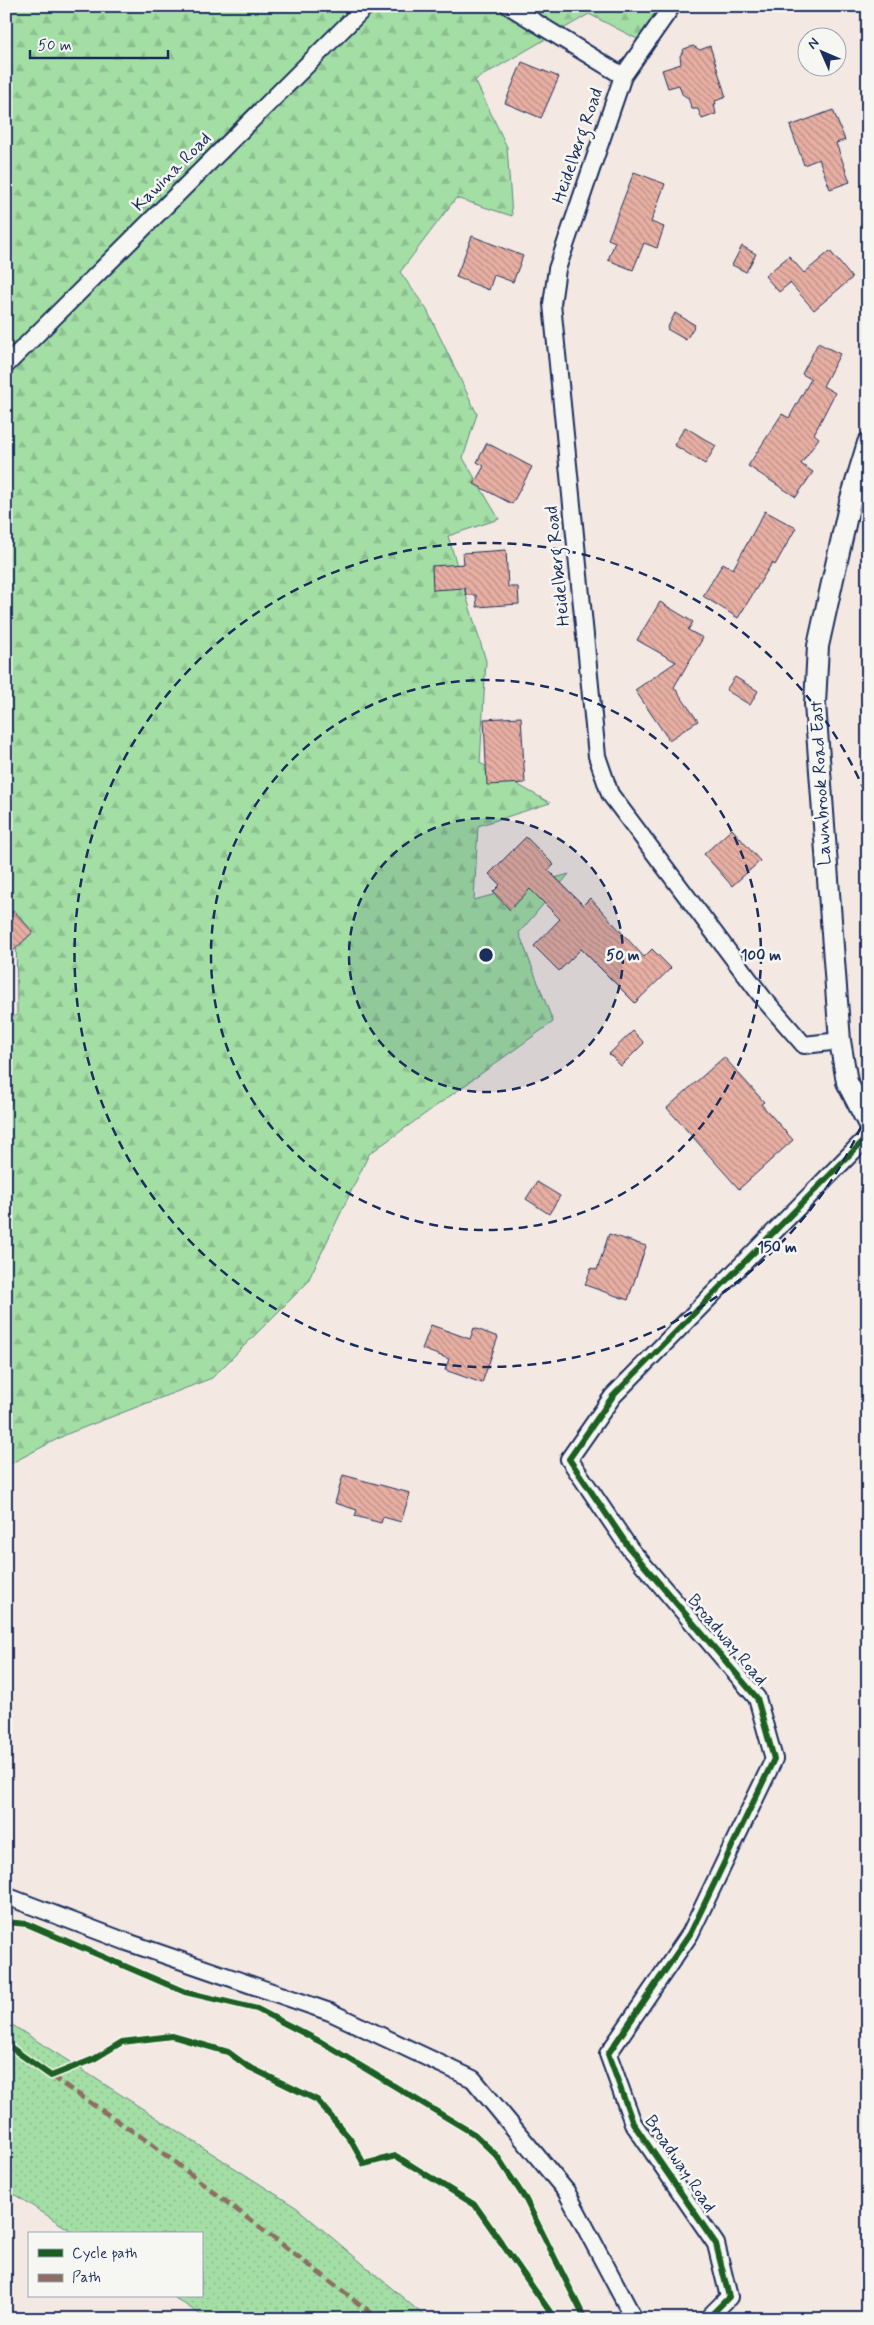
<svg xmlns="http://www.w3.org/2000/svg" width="874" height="2325" font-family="Mynerve,sans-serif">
<defs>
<pattern id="grass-dots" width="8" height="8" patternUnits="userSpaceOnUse" patternTransform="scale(1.25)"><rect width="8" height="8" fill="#a3dea4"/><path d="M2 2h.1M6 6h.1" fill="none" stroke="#8cbf90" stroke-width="1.8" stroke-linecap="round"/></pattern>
<pattern id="forest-firs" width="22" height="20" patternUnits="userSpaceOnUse" patternTransform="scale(1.25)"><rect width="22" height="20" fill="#a3dea4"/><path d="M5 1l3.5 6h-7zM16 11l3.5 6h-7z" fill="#8cbf90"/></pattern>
<pattern id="building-back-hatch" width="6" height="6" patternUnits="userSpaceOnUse" patternTransform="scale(1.25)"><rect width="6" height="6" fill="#e8afa3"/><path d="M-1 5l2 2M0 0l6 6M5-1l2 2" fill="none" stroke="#bb8f88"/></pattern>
</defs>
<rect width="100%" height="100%" fill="#f3e8e2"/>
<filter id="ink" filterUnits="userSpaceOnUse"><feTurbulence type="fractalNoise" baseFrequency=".02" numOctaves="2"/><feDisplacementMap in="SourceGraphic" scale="10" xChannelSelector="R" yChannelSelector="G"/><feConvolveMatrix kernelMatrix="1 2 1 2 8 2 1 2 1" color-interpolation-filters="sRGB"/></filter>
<g filter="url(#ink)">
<path fill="url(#grass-dots)" stroke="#5f8681" d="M6,2021L297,2208L428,2319H207L172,2296H201V2234H76L6,2189Z"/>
<path fill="url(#forest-firs)" stroke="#5f8681" d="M6,6H670L641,41L589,14L475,80L507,147L512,216L456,198L400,272L427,310L477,414L463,458L499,519L448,536L486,661L480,763L550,803L478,826L474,900L569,874L519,933L553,1022L369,1154L307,1283L212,1378L67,1434L6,1466V1020L17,1015L16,915L6,908Z"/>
<path fill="url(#building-back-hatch)" stroke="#1b2f5e" d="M693,46L700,50L710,46L726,97L715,101L716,104H714L716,114L702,119L698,109H692L688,98L682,94L679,85L668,88L662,70L681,64L680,56L684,49Z
M522,62L559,77L541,118L505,103Z
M833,110L845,140L836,143L850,182L830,189L819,159L804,165L790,126Z
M634,172L665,184L651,222L664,227L657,248L644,243L633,270L608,260L615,242L608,239Z
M472,236L523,256L513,282L494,275L489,290L456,277Z
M742,246L756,254L746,272L732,265Z
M830,251L852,278L814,310L790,283L779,292L765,276L789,256L804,273Z
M675,313L695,325L686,340L667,329Z
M818,343L840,354L823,386L835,393L814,434L819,438L801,464L813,472L796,497L748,466L782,414L789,418L811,379L802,374Z
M685,427L716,446L705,464L674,445Z
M487,443L532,467L512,504L474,484L484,466L477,462Z
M765,511L796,528L775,565L772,563L738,618L703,596L723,563L733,569Z
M506,550L508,587H518L519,604L477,607L476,595H466L465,588L433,590L432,566L464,564L463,553Z
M660,602L693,622L688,630L703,638L674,687L698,721L669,740L635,690L676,662L637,640Z
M735,677L758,691L750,705L726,690Z
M521,717L525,783L487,785L484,719Z
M732,829L760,861L732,886L704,854Z
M526,837L554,865L548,870L583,905L590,898L644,957L652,949L671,968L635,1003L581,949L559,971L534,946L560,919L530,889L510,910L493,892L500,885L489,874Z
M14,911L33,932L6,958V918Z
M633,1031L644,1043L621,1066L609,1054Z
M724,1057L764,1102L761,1104L793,1140L739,1189L667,1108Z
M537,1182L560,1196L549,1214L526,1199Z
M609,1234L646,1246L628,1300L585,1285L591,1268L597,1270Z
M431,1325L470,1339L474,1328L498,1337L482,1383L445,1370L449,1359L422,1349Z
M343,1475L410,1493L401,1522L383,1517L381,1523L355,1516L357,1510L335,1503Z"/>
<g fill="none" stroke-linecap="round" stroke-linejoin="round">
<defs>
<path id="minor" d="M509,6L623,76
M672,6L623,76L557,269L552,304L597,756L610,794L763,998L804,1045L840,1041
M6,365L366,6
M6,1896L127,1942L330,2012L473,2079L566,2191L634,2319
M707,2319L729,2297L716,2244L633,2123L608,2054L690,1934L774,1759L757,1698L630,1549L569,1459L613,1396L868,1136"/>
<path id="tertiary" d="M868,443L850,502L818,646L815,704L840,1041L847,1082L868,1123"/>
</defs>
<use href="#minor" stroke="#1b2f5e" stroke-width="20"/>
<use href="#tertiary" stroke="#1b2f5e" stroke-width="24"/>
<use href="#minor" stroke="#f6f6f2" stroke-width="16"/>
<use href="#tertiary" stroke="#f6f6f2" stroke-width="20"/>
<path stroke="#8d6e63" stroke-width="5" stroke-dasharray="10 5" stroke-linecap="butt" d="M51,2076L150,2143L379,2319"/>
<defs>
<path id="cycleway" d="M6,1922L27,1924L185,1992L257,2009L321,2042L474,2134L497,2156L526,2200L585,2319
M6,2044L51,2076L94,2059L122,2042L172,2036L228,2052L247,2066L317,2100L350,2139L364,2164L396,2156L475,2205L555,2319
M707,2319L729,2297L716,2244L633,2123L608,2054L690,1934L774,1759L757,1698L630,1549L569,1459L613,1396L868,1136"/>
</defs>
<use href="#cycleway" stroke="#f6f6f2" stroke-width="9"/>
<use href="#cycleway" stroke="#1b5e20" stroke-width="6"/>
</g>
</g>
<circle cx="486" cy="955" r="137" fill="#1b2f5e" fill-opacity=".12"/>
<g fill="none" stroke="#1b2f5e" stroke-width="2.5" stroke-dasharray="9 6">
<circle cx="486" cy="955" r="137"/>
<circle cx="486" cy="955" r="275"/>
<path d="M867 1113A412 412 0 1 1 867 797"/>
</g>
<g text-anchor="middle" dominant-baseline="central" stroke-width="5" stroke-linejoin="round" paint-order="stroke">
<g font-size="18" fill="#1b2f5e" stroke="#f6f6f2">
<text transform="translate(578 146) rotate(-71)">Heidelberg Road</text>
<text transform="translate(172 172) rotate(-45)">Kawina Road</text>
<text transform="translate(558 566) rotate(-96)">Heidelberg Road</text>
<text transform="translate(821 783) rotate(-93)">Lawnbrook Road East</text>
<text transform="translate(727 1640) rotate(50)">Broadway Road</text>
<text transform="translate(680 2164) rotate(56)">Broadway Road</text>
</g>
</g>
<circle cx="486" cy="955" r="8" fill="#1b2f5e" stroke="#f6f6f2" stroke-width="2.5"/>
<g font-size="15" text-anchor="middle" font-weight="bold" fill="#1b2f5e" stroke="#f6f6f2" stroke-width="5" stroke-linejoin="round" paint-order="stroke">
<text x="623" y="960">50 m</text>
<text x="761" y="960">100 m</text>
<text x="777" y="1252">150 m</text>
</g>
<rect width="874" height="2325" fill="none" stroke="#f6f6f2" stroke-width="25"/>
<rect x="12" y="12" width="849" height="2300" fill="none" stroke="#1b2f5e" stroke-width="2" filter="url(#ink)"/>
<rect x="28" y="2232" width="175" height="65" fill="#f6f6f2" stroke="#9ea6b7"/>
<rect x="38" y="2249" width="25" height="8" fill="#1b5e20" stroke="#9ea6b7"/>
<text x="72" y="2258" font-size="15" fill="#1b2f5e">Cycle path</text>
<rect x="38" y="2274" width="25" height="8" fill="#8d6e63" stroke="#9ea6b7"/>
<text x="72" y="2282" font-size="15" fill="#1b2f5e">Path</text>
<g transform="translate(822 52) rotate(315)"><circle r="24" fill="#f6f6f2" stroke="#9ea6b7"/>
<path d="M0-4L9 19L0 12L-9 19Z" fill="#1b2f5e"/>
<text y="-8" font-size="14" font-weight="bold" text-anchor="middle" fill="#1b2f5e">N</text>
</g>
<path d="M30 50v8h138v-8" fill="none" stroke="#1b2f5e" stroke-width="2.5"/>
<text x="38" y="50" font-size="15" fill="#1b2f5e" stroke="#f6f6f2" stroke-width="4" paint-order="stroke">50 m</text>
</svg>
